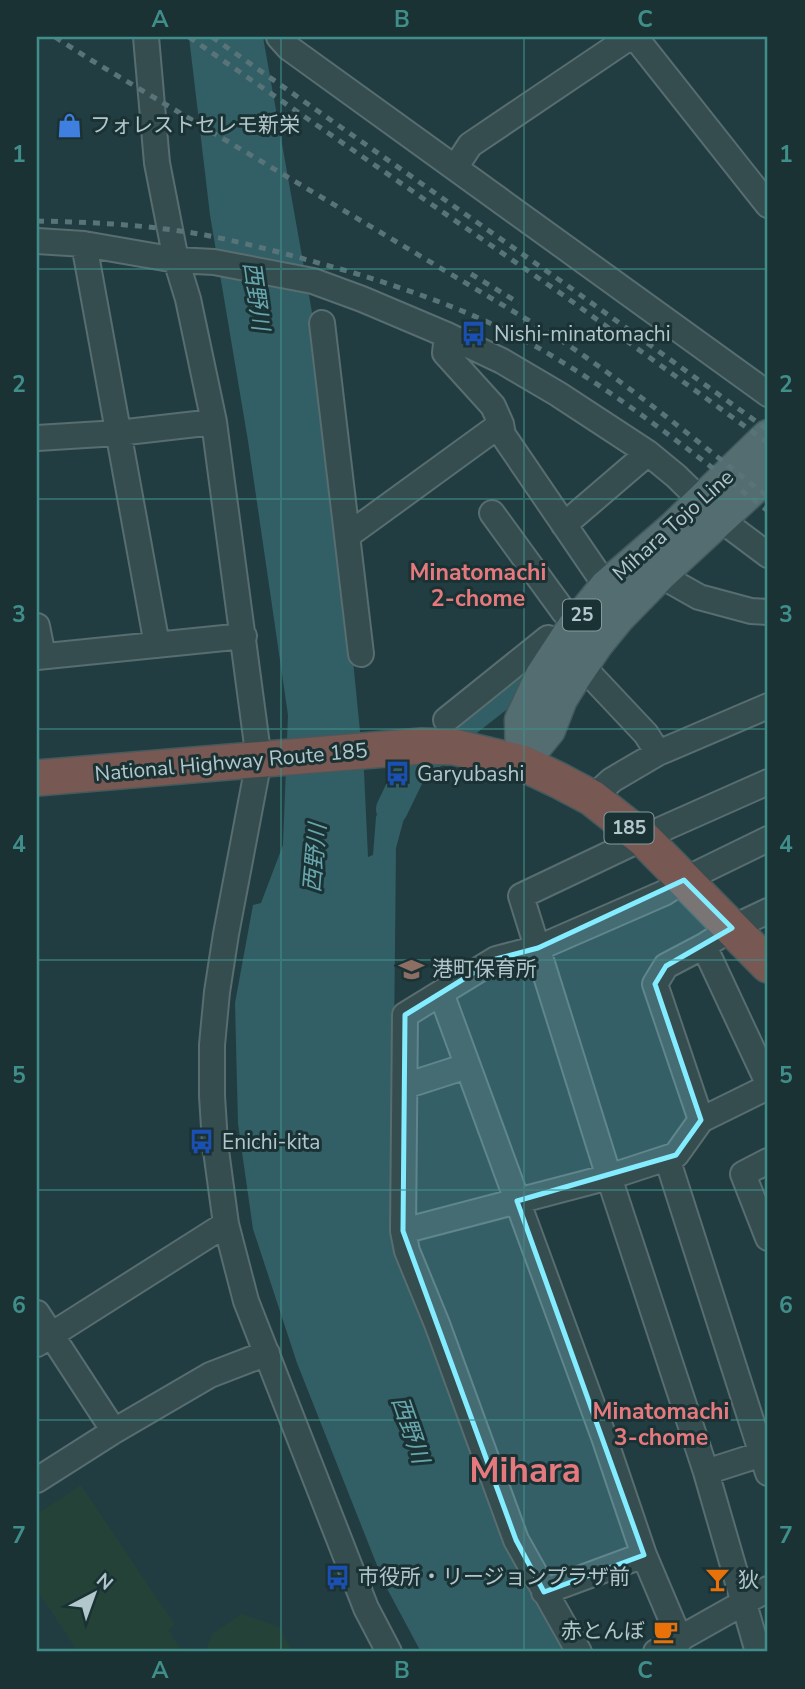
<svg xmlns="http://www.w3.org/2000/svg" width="805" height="1689" font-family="'Nunito Sans','Noto Sans JP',sans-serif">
<rect width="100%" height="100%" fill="#223d41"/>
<path fill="#244237" d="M81,1485L175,1625L168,1630L183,1652H78L37,1590V1514Z
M242,1614L279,1627L293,1652H205L212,1634Z"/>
<path fill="#315f65" d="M189,37H263L313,318L352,650L364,772L368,857L373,855L376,817L395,770L424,774L409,800L396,848L392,1238L570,1652H421L384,1583L297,1363L253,1229L238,1124L235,1003L253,905L261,903L283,845L288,715L248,441L210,215Z"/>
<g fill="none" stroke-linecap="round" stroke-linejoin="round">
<path stroke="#315f65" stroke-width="32" d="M392,809L409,774L465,722L516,682"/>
<defs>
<path id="minor" d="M146,37L157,163L176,260L188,299L214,422L259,760L226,934L217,992L212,1045V1096L215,1143L226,1224L246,1301L366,1608L389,1652
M279,37L289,48L768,394
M635,37L768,205
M455,168L470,145L630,37
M37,241L84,244L176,260L214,262L313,281L362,299L447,335L502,361L558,394L648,453L676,476L720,519L768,555
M84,244L157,645
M322,323L361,654
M447,335L445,353L493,406L501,424L503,435L606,586
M37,438L118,433L214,422
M492,513L564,612L576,623
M564,525L648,453
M347,536L501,424
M660,575L699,597L751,611L768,612
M37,626L43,656
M37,657L244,636
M582,666L646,734L658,753
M446,720L548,638L559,648
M592,798L612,780L658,753L768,706
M704,946L768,1083
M441,993L604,1437L644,1555L680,1640
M405,1086L467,1066
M701,1120L768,1087
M667,1158L768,1473
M768,1161L743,1174L768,1238
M403,1231L609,1177L667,1158L676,1155L701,1120L655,984L666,966L704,946L732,928L768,911
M37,1313L114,1431
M37,1344L226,1224
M706,1472L762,1454
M37,1480L114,1431L210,1375L267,1353
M544,1592L644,1555
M579,1652L516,1540L437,1324L407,1251L403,1231L405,1015L496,959L538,948L664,893L684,880L768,839
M656,1652L768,1589
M758,1652L706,1472L609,1177L521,896L660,830L768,782"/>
<path id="major" d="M522,763L521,720L542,675L576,623L606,586L673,528L768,436
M522,763L549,730L561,699L574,678L597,644L619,617L660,575L768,475"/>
<path id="highway" d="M37,778L422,746L454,747L522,763L558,780L592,798L644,839L768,965"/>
</defs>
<use href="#minor" stroke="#576d70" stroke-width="28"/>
<use href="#major" stroke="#42595c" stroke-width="35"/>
<use href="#highway" stroke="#445a5d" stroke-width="38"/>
<use href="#minor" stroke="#364d50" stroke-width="24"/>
<use href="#major" stroke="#546d71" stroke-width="32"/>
<use href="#highway" stroke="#775852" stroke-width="35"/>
<path stroke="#587478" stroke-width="5" stroke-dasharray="7 7" stroke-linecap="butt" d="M55,37L91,60L553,335C628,384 698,442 768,497
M189,37L563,295L768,443
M212,37L568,286L768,430
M37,221C93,222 150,225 205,235C256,245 305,259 354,273C416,292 478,314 535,346C618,393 693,453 768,511
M471,274L519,303"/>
</g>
<path fill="#83ecff" fill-opacity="0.2" stroke="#83ecff" stroke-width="5" stroke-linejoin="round" d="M684,880L732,928L666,966L655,984L701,1120L676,1155L517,1201L644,1555L544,1592L516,1540L403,1231L405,1015L496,959L538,948Z"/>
<path fill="none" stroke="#408e8a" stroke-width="2" stroke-opacity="0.55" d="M281,37V1652M524,37V1652M37,269H768M37,499H768M37,729H768M37,960H768M37,1190H768M37,1420H768"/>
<defs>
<symbol id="shop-bare" viewBox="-9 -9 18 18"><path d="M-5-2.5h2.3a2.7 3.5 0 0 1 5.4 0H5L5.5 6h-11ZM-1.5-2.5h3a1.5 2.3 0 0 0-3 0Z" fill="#3f7fe0" stroke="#1b3235" stroke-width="2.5" paint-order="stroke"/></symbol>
<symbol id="bus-bare" viewBox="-9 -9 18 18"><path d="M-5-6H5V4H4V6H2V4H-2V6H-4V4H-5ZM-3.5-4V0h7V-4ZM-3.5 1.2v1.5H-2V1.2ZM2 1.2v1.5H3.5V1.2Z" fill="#1a4fb4" stroke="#1b3235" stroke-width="2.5" paint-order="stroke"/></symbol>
<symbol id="school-bare" viewBox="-9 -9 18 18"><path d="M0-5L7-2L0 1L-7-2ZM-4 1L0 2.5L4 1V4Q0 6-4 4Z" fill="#8d6e63" stroke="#1b3235" stroke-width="2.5" paint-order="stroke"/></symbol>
<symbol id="bar-bare" viewBox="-9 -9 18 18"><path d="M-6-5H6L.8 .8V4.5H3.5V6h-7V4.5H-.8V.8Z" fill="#e8710a" stroke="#1b3235" stroke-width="2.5" paint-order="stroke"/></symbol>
<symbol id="cafe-bare" viewBox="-9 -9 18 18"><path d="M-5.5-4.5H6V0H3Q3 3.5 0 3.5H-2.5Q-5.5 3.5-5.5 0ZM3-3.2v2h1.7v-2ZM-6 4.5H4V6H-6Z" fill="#e8710a" stroke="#1b3235" stroke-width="2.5" paint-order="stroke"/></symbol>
</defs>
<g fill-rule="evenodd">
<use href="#shop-bare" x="52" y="108" width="35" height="35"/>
<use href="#bus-bare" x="456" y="316" width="35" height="35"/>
<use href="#bus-bare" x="380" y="756" width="35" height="35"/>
<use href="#school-bare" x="394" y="952" width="35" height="35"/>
<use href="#bus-bare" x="184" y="1124" width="35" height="35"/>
<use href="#bus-bare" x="320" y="1560" width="35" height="35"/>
<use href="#bar-bare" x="700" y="1562" width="35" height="35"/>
<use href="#cafe-bare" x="648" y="1614" width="35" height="35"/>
</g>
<g text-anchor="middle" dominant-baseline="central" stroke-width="6" stroke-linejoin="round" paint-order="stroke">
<g fill="#1b3235" stroke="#859a9e" stroke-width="2">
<rect x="563" y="599.5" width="38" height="31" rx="5"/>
<rect x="604.5" y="812.5" width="49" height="31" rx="5"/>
</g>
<g font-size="19" font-weight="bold" fill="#b2c7cb">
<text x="582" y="615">25</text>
<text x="629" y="828">185</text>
</g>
<g font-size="21" fill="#b2c7cb" stroke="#1b3235" text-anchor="start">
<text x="90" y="125">フォレストセレモ新栄</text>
<text x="494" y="334">Nishi-minatomachi</text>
<text x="417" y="774">Garyubashi</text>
<text x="432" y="969">港町保育所</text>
<text x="222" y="1142">Enichi-kita</text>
<text x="358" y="1577">市役所・リージョンプラザ前</text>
<text x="738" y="1580">狄</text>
<text x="645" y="1631" text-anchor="end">赤とんぼ</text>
</g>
<g font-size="21" fill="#b2c7cb" stroke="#1b3235">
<text transform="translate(673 525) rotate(-42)">Mihara Tojo Line</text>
<text transform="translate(231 762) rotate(-5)">National Highway Route 185</text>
</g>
<g font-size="23" font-style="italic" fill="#68a6ae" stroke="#1b3235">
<text transform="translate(256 296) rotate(82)">西野川</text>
<text transform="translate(315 858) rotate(-85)">西野川</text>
<text transform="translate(410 1430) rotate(71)">西野川</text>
</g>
<g font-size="23" font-weight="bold" fill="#e6797d" stroke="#1b3235">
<text x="478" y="572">Minatomachi<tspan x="478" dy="26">2-chome</tspan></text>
<text x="661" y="1411">Minatomachi<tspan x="661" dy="26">3-chome</tspan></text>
</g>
<g font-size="35" font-weight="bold" fill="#e6797d" stroke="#1b3235">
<text x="525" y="1470">Mihara</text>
</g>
</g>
<rect width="805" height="1689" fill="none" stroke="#1b3235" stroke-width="77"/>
<g transform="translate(94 1594) rotate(41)" stroke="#1b3235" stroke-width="5" paint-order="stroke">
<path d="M0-5L12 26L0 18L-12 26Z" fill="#b2c7cb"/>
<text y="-10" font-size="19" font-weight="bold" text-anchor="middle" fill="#b2c7cb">N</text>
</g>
<rect x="38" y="38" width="728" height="1612" fill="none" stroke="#408e8a" stroke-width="2.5"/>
<g font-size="23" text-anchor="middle" font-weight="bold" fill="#408e8a">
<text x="160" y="27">A</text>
<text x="402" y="27">B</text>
<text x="645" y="27">C</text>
<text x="19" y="162">1</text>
<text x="786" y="162">1</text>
<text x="19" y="392">2</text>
<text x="786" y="392">2</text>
<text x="19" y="622">3</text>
<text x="786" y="622">3</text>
<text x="19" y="852">4</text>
<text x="786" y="852">4</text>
<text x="19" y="1083">5</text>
<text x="786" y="1083">5</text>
<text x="19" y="1313">6</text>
<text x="786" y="1313">6</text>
<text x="19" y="1543">7</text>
<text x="786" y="1543">7</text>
<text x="160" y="1678">A</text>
<text x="402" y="1678">B</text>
<text x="645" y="1678">C</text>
</g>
</svg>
